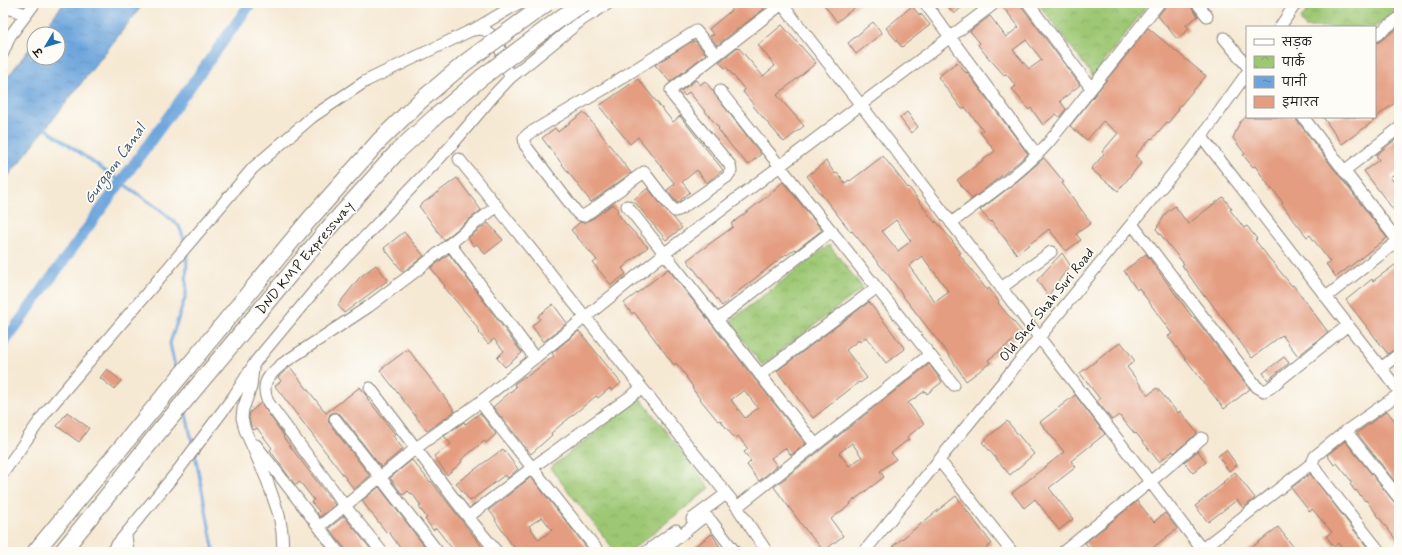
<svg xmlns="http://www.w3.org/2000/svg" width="1402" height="555" font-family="Mynerve,'Playpen Sans Deva',sans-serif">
<defs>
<pattern id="park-crowns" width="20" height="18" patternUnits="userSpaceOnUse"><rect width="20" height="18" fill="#9dc773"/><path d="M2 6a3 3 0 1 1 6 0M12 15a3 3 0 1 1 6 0" fill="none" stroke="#87aa63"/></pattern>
<pattern id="water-ripples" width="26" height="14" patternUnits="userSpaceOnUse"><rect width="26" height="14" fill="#6ca4db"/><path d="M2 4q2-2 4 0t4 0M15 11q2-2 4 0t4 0" fill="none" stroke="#5885b1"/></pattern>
</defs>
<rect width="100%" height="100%" fill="#fdfcf7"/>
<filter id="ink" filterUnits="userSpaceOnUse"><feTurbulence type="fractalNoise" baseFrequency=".025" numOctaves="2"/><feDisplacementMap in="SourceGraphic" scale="8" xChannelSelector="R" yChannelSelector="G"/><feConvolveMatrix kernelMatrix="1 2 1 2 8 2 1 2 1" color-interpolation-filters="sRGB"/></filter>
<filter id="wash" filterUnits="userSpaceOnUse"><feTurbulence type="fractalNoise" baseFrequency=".012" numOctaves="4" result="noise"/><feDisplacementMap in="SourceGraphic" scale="16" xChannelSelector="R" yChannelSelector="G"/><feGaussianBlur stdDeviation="0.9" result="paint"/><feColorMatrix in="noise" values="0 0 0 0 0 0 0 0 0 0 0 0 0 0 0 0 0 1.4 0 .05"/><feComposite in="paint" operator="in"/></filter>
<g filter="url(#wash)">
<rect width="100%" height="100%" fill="#f6e9d4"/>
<path fill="url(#park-crowns)" stroke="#5c7248" d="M1038,3H1149L1093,76Z
M1313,3H1399V8L1375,27H1305L1300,20Z
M829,245L863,288L762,365L729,322Z
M640,398L710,488L629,552H616L550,468Z"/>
<path fill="url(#water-ripples)" stroke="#44607c" d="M64,3H144L3,183V83L34,43V58H58V34H40Z"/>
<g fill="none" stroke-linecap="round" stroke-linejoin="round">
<path stroke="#6ca4db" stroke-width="3" d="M42,126L159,209L179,226L186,244
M176,372L170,343L186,295L187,251
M185,409L193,446
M195,454L214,552"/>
<path stroke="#6ca4db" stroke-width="11" d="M3,344L251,3"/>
</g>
<g id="blocks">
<path fill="#e49d80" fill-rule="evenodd" d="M740,3H759L764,9L717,45L710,36L714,35L709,29Z
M823,3H860L837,22Z
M945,3H967L954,14Z
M1008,3H1021L1022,7L1080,85L1060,101L1066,109L1060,117L1056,114L1043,125L1031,108L1029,110L1012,89L1016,86L1006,74L1004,75L986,55L978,45L980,43L970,31L990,16L1006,37L1019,27L1003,7ZM1026,40L1042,60L1029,69L1013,50Z
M1168,3H1188L1198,16L1186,25L1189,29L1177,39L1158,16Z
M912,6L920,16L921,14L930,25L902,47L886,28Z
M873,22L882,33L856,54L848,43Z
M782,25L816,63L777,95L804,126L784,142L753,106L754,105L743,92L745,90L737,80L726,67L725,68L719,62L738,47L763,76L775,66L758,45Z
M1399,27V100L1376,117H1378L1367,126L1342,144L1323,117H1375V43L1379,42Z
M1148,28L1206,76L1178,108L1179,109L1168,123L1167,122L1152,139L1151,138L1135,156L1142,162L1118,191L1091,169L1104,154L1102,152L1118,133L1103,121L1087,140L1070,126Z
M695,41L706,54L670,82L655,65L689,43Z
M957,62L966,73L967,72L1028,154L1010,169L972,199L957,180L995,151L980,132L983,130L965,107L962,109L938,77Z
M638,79L673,122L680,116L723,170L706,183L697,170L682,182L690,192L677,203L667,190L675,184L638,137L630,144L599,106Z
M696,80L700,85L705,81L713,91L715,95L761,154L748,165L732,147L718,129L719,128L689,92L685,96L681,91Z
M584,112L631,173L591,202L542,138L555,128L558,132Z
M907,112L918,127L911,133L900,118Z
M1246,117H1296L1297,121L1387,238L1336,277L1326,264L1330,262L1310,235L1307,237L1289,214L1282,204L1283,203L1273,189L1272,190L1255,166L1253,167L1243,155L1245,154L1233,138L1240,122Z
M1399,137V171L1390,177L1399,189V217L1364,171L1379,160L1376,155Z
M883,156L908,188L909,187L935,223L936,221L950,238L961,253L959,254L987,290L989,288L999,302L998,303L1023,333L988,360L990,363L966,381L949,355L903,296L889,276L852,231L851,232L807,176L826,161L835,174L837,173L845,183L849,180L850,181ZM896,220L911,241L898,251L882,231ZM922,256L949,292L935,302L909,266Z
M1044,158L1064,182L1062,183L1091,223L1076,234L1081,240L1066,251L1049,229L1017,254L991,221L990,222L980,210L1019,180Z
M457,178L481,210L444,240L419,206Z
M783,182L822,230L796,250L795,249L787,255L786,254L740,290L722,306L687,260L733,227L731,224L765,198Z
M648,188L666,211L674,218L682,228L666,240L633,200Z
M1223,197L1232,209L1230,210L1244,228L1247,226L1257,239L1255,240L1269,258L1292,286L1293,285L1328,332L1298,356L1282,335L1252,358L1205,295L1204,296L1196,285L1182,265L1184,264L1156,229L1167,212L1175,206L1188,224Z
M613,204L618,210L617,212L625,223L648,247L622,268L626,274L611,285L593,263L597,260L571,230L580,222H586L595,217Z
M488,223L503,240L485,254L477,244L474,246L468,238Z
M404,232L424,256L403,272L384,248Z
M1062,253L1070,265L1048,296L1037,280Z
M449,254L522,353L505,367L497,358L504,351L494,339L488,344L479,333L480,332L472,320L444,287L445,286L431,268Z
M1146,254L1193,318L1194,317L1250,389L1224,409L1168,336L1172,334L1139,288L1137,290L1124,271Z
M1399,262V347L1395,348L1388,354L1346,300L1372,279L1373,281Z
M376,265L388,280L344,313L338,305L360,277Z
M668,269L806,444L791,455L785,448L771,458L777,466L759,481L747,465L751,461L744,452L748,449L738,436L735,439L720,420L718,421L700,399L692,388L693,387L686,377H687L676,363L674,365L634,312L632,314L624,303ZM744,390L758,408L745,418L731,400Z
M869,302L905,349L886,363L866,337L860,342L859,340L846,350L867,378L860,383L859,382L813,418L777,371Z
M553,304L567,323L543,342L532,326L540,319L538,316Z
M579,331L621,383L612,391L610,388L598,398L596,396L551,433L552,435L531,454L493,407L516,387L514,384L525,376L526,377L549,360L554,356L552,353Z
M1121,342L1135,361L1127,367L1148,395L1157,388L1178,413L1180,411L1197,433L1174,453L1173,451L1159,462L1136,433L1135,434L1119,415L1112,420L1097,401L1100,399L1080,373Z
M408,349L455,411L427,431L380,370Z
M1284,357L1289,363L1268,380L1263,373Z
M929,364L942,382L927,394L925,391L908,403L924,424L907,437L909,439L891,453L896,459L880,471L884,477L850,503L851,504L831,519L843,536L824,551L805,529L774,487ZM852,443L862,457L849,466L839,453Z
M290,367L326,413L360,387L368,398H367L395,434L392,435L403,449L381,467L341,415L334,412L330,414L328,420L329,423L370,476L354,489L275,386L281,381L278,377Z
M107,369L121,381L114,389L100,378Z
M1075,395L1105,434L1071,461L1076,467L1049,488L1073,519L1059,530L1035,499L1024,508L1012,493L1064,452L1040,422Z
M261,403L284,436L283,437L335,505L320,517L317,513L319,511L311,502L314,500L300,482L296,485L290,478L270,450L272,448L257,428L254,430L251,426L249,418L250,412Z
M1387,411L1399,426V487L1357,433Z
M67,412L89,428L79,442L57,426Z
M480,413L496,434L486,443L484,441L461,460L462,462L447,475L434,456L451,444L444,436L464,422L465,424L467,423Z
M1007,421L1034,454L1010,475L982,442Z
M1345,441L1394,502L1399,505V544L1366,500L1365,501L1356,490L1355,491L1350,484L1352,482L1337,463L1334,465L1327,455Z
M503,449L518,469L508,478L505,475L470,501L456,483Z
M1226,450L1237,465L1229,471L1218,456Z
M1198,451L1206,462L1193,473L1184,462Z
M412,460L430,482L431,481L486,552H455L436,528L433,530L425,519L427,518L419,507L421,506L412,493L411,494L408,491L403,495L390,478Z
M1235,472L1255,498L1243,508L1237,500L1208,522L1195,506L1224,483L1223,482Z
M1310,474L1312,476L1371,552H1345L1338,543L1334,547L1326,536L1332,532L1312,509L1310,512L1291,488Z
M531,477L590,552H518L510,542L495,520L496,519L489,510ZM542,517L552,530L539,540L529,526Z
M379,487L429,552H403L389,532L387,533L362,501Z
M956,496L992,544L981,552H898L893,546Z
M1137,501L1154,522L1165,513L1177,529L1147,552H1092L1085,543Z
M344,516L373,552H348L338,540L329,528Z
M1278,527L1295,549L1290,552H1246Z
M712,534L723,552H687Z"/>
</g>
</g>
<g filter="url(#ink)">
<use href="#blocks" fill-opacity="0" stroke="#898278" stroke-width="1"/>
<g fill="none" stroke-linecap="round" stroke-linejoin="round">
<defs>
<path id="minor" d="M781,3L861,105L1204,552
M925,3L1037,155
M1028,3L1091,88
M1197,3L1207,16
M3,7L26,14
M1280,27L1296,3
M473,30L519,3
M1375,36L1399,18
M1224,38L1247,66
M3,53L10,36L35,3
M716,55L696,31L604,89L528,134L524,138L525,145L578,214L583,216L591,211L644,172L671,207L675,211L679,210L727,177L731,171L730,165L673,96L671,90L782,4
M720,91L954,385
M1303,117L1398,241
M1202,137L1399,391
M459,159L737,507L767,552
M1344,171L1399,128
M627,206L815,444
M951,223C985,197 1021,174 1049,142L1159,3
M1132,224L1257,387L1264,391L1270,388L1348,325
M450,244L535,358
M1001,288L1051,252
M1326,297L1399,240
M717,320L832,231
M253,368L251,387L243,409L242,418L245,430L267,480L279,515L282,532L283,552
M1381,368L1399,354
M760,375L876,288
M370,388L468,517L497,552
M480,402L599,552
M335,419L438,552
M1346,431L1399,498
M256,445L319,527
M939,460L1012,552
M1312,463L1317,472L1380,552
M3,473L46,412L253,168L312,117L366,81L472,30C475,30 479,29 482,29C499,34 505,63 510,78
M737,507L929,355
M468,517L533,467L642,388
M692,519L726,494
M126,535L128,552
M1202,549L1312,463L1315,456L1346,431L1399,394
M111,552L176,473L234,396L256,361L320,284L451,146L494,95L510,78L583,19L609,3
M338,552L319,527L416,448L480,402L665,253L995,3
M382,552L345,506L268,402C260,383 268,376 282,364L368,307L416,271L497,206
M646,552L676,530
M660,552L701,519L707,517L712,522L735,552
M864,552L1192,150L1247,73
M1063,552L1150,482L1202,438"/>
<path id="highway" d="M35,552L309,220L380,140L419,102L466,62
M62,552L158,433L326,231L397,152L435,117L481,78"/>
</defs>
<use href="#minor" stroke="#898278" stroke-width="13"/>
<use href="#highway" stroke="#898278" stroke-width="18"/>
<use href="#minor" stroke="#fff" stroke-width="11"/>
<use href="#highway" stroke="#fff" stroke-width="16"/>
<defs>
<path id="highway-bridge" d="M466,62L547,3
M481,78L565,15L585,3"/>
</defs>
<use href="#highway-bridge" stroke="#898278" stroke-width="18" stroke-linecap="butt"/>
<use href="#highway-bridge" stroke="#fff" stroke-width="16"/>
</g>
</g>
<g text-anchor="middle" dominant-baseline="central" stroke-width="3.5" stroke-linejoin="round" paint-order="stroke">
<g font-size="14" fill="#1c1c1c" stroke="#fdfcf7">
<text transform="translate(305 258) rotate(-50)">DND KMP Expressway</text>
<text transform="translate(1047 305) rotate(-51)">Old Sher Shah Suri Road</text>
</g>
<g font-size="15" font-style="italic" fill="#405972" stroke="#fdfcf7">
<text transform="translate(115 164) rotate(-54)">Gurgaon Canal</text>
</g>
</g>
<rect width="1402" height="555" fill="none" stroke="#fdfcf7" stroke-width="16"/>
<rect x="1246" y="26" width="130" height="92" fill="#fdfcf7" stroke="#a3a29f"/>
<rect x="1254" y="39" width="20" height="6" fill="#ffffff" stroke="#a3a29f"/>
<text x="1282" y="46" font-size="12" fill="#1c1c1c">सड़क</text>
<rect x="1254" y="56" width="20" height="12" fill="url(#park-crowns)" stroke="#a3a29f"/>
<text x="1282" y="66" font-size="12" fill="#1c1c1c">पार्क</text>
<rect x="1254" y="76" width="20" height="12" fill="url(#water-ripples)" stroke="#a3a29f"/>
<text x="1282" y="86" font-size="12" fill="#1c1c1c">पानी</text>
<rect x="1254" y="96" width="20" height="12" fill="#e49d80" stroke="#a3a29f"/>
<text x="1282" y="106" font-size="12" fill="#1c1c1c">इमारत</text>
<g transform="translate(46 46) rotate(232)"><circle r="19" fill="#fdfcf7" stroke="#a3a29f"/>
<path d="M0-3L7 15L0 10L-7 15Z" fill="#1f6fb2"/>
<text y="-6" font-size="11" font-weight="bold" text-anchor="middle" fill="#1c1c1c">उ</text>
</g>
</svg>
